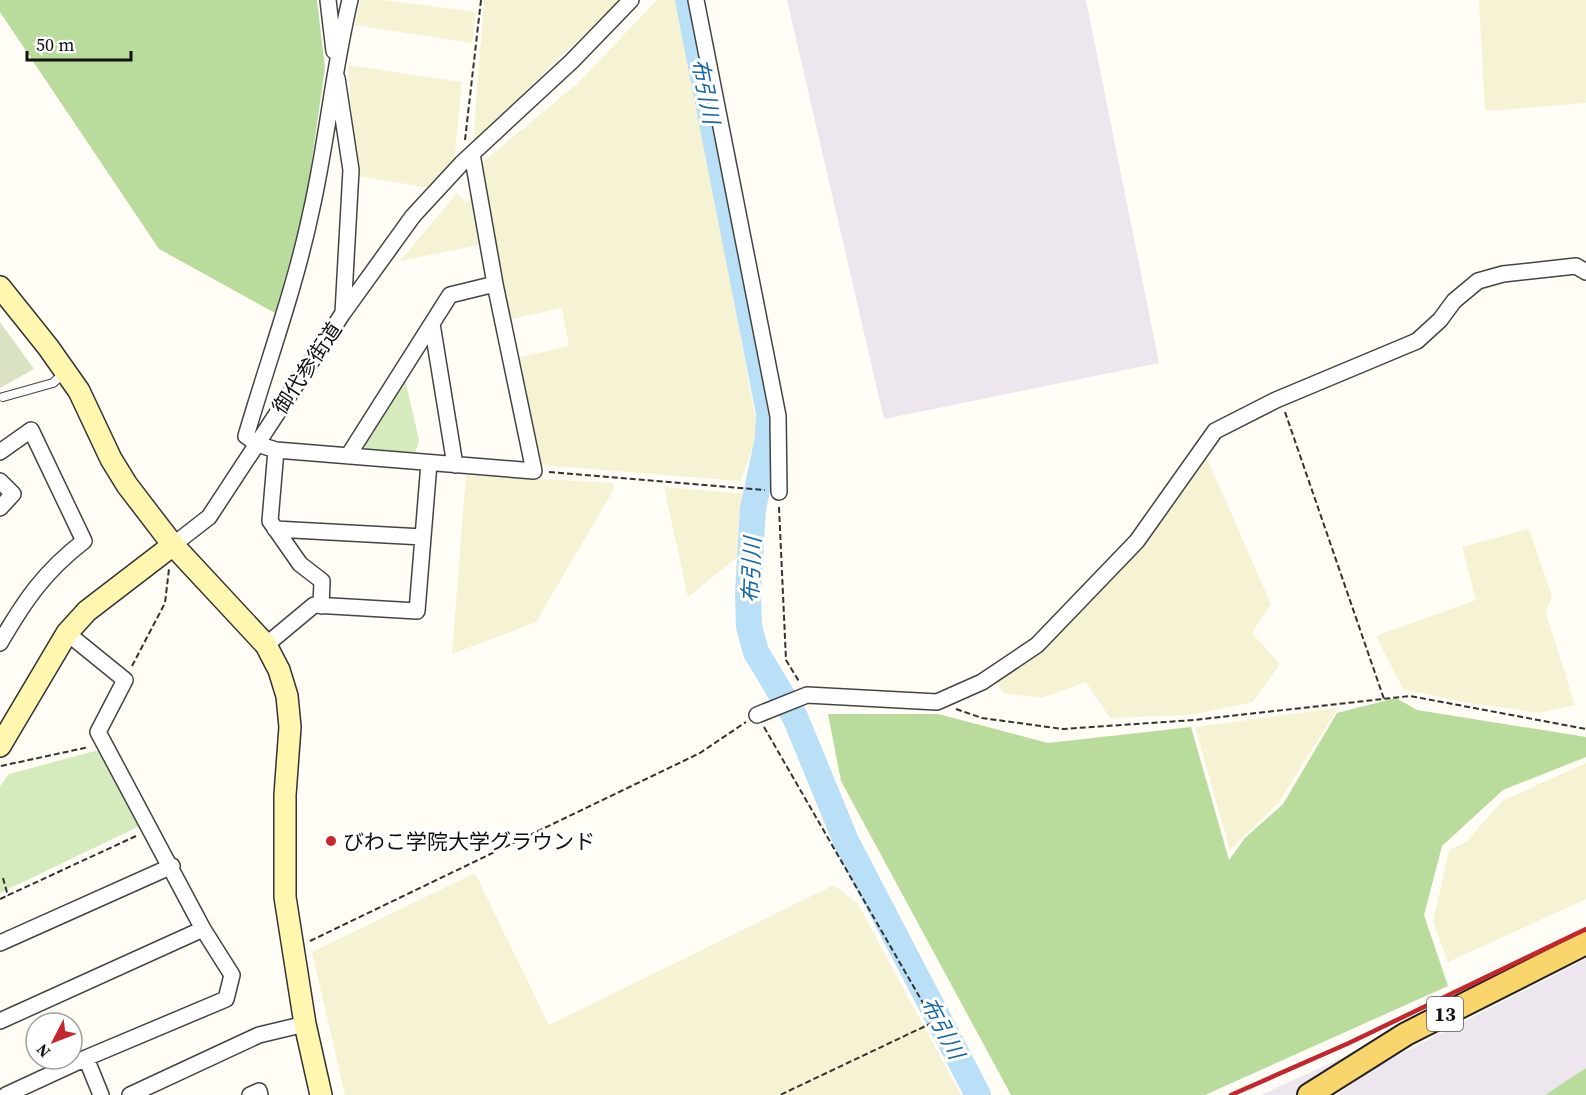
<svg xmlns="http://www.w3.org/2000/svg" width="1586" height="1095" font-family="'Source Serif 4','Noto Sans JP',serif">
<rect width="100%" height="100%" fill="#fffdf5"/>
<path fill="#eee6ef" d="M787,0H1086L1159,363L884,419Z
M1586,959V1071L1547,1095H1337L1375,1067Z
M1339,1059L1345,1066L1305,1095H1261Z"/>
<path fill="#f6f3d4" d="M360,0H384L476,12L472,43L355,25Z
M484,0H619L473,142Z
M657,0H678L758,432L741,481L540,465L520,357L569,346L562,308L511,319L478,166L578,83Z
M1479,0H1586V103L1485,111Z
M348,65L462,82L454,164L431,188L357,176Z
M457,193L466,202L471,198L480,245L400,261Z
M1205,454L1271,604L1252,633L1280,664L1253,702L1190,715L1110,718L1086,682L1042,698L1003,693L996,680L1059,635L1138,550Z
M466,475L613,483L614,489L536,622L452,654Z
M664,487L745,494L741,554L688,597Z
M1529,529L1552,596L1546,613L1575,705L1539,713L1463,702L1403,689L1376,636L1476,600L1462,547Z
M1338,708L1279,802L1230,850L1195,727Z
M1586,763V899L1448,962L1433,922L1449,850L1466,842L1502,801Z
M475,873L549,1025L834,885L858,904L961,1095H345L312,952Z"/>
<path fill="#d5ebbd" d="M405,379L419,440L415,454L365,451L366,439Z
M106,748L148,822L0,893V786L9,774Z"/>
<path fill="#b9dc9c" d="M0,0H317L325,68L305,208L275,313L159,249L0,12Z
M1396,698L1417,710L1586,737V757L1503,790L1442,846L1424,915L1448,986L1205,1095H1011L841,781L828,714H938L1048,743L1191,727L1229,860L1245,838L1283,804L1337,713Z
M1586,1068V1095H1545Z"/>
<path fill="#d9e3c4" d="M0,322L34,369L0,388Z"/>
<g fill="none" stroke-linecap="round" stroke-linejoin="round">
<path stroke="#b9e0f7" stroke-width="26" d="M688,0L769,413L768,438L753,509L748,593L749,626L756,652L795,717L846,841L978,1095"/>
<defs>
<path id="lane" d="M3,397L53,383L65,372"/>
<path id="street" d="M328,0L334,51
M350,0C333,71 327,142 311,212C295,288 268,361 246,436L257,444L276,450L534,471L495,284L472,154
M696,0L778,416L779,492
M337,78L351,170L343,313
M432,324L455,465
M276,450L270,521L300,564L322,581L321,606
M0,452L31,430L84,541C44,572 25,600 0,643
M348,456L450,295L495,284
M0,481L13,494L0,508
M275,529L423,537
M173,545L209,517L343,313L413,216L462,163L572,61L631,0
M266,645L314,605L417,611L429,463
M757,715L807,695L937,702L982,682L1037,645L1137,541L1215,431L1276,400L1417,341L1440,320L1454,301L1478,281L1503,274L1576,266L1586,272
M0,943L172,866
M0,1021L203,929
M86,1058L101,1095
M6,1095L86,1058L226,999L232,975L203,929L98,732L125,680L67,633
M130,1095L259,1035L305,1024
M250,1095L259,1091L260,1095"/>
<path id="secondary" d="M0,287L48,347L79,391L111,459L127,485L173,545L266,645L279,670L287,696L290,727L285,795V897L305,1024L321,1095
M0,746L67,633L87,611L173,545"/>
<path id="primary" d="M1309,1095L1406,1034L1586,943"/>
</defs>
<use href="#lane" stroke="#444" stroke-width="10"/>
<use href="#street" stroke="#444" stroke-width="18"/>
<use href="#secondary" stroke="#333" stroke-width="24"/>
<use href="#primary" stroke="#222" stroke-width="26"/>
<path stroke="#333" stroke-width="2" stroke-dasharray="6 3" stroke-linecap="butt" d="M465,140L481,0
M1285,412L1384,699
M549,472L765,490
M779,507L786,660L800,683
M132,666L165,603L169,569
M956,709L982,718L1063,729L1194,720L1410,696L1586,729
M764,727L934,1022L780,1095
M1,766L89,747
M3,878L8,896
M0,899L136,836
M310,941L700,753L746,722"/>
<use href="#lane" stroke="#fff" stroke-width="8"/>
<use href="#street" stroke="#fff" stroke-width="15"/>
<use href="#secondary" stroke="#fff6b0" stroke-width="21"/>
<use href="#primary" stroke="#f9d66b" stroke-width="22"/>
<path stroke="#c4262e" stroke-width="4.5" d="M1231,1095L1349,1043L1586,929"/>
</g>
<circle fill="#c4262e" stroke="#fff" stroke-width="2" cx="331" cy="841" r="6"/>
<g text-anchor="middle" dominant-baseline="central" stroke-width="6" stroke-linejoin="round" paint-order="stroke">
<rect fill="#fff" stroke="#585858" stroke-width="1.5" x="1427" y="997" width="36" height="34" rx="4.5"/>
<g font-size="20" font-weight="bold" fill="#111">
<text x="1445" y="1014">13</text>
</g>
<g font-size="21" fill="#111" stroke="#fff">
<text transform="translate(307 368) rotate(-56)">御代参街道</text>
</g>
<g font-size="21" fill="#111" stroke="#fff" text-anchor="start">
<text x="343" y="841">びわこ学院大学グラウンド</text>
</g>
<g font-size="22" font-style="italic" fill="#1768a6" stroke="#fff">
<text transform="translate(706 91) rotate(79)">布引川</text>
<text transform="translate(751 570) rotate(-88)">布引川</text>
<text transform="translate(943 1028) rotate(62)">布引川</text>
</g>
</g>
<g transform="translate(54 1041) rotate(228)"><circle r="28" fill="#ffffff" stroke="#a0a0a0" stroke-width="1.5"/>
<path d="M0-4.5L10 22L0 15L-10 22Z" fill="#c4262e"/>
<text y="-9" font-size="16" font-weight="bold" text-anchor="middle" fill="#111111">N</text>
</g>
<path d="M27 51v9h104v-9" fill="none" stroke="#111111" stroke-width="3"/>
<text x="36" y="51" font-size="18" fill="#111111" stroke="#ffffff" stroke-width="4.5" paint-order="stroke">50 m</text>
</svg>
